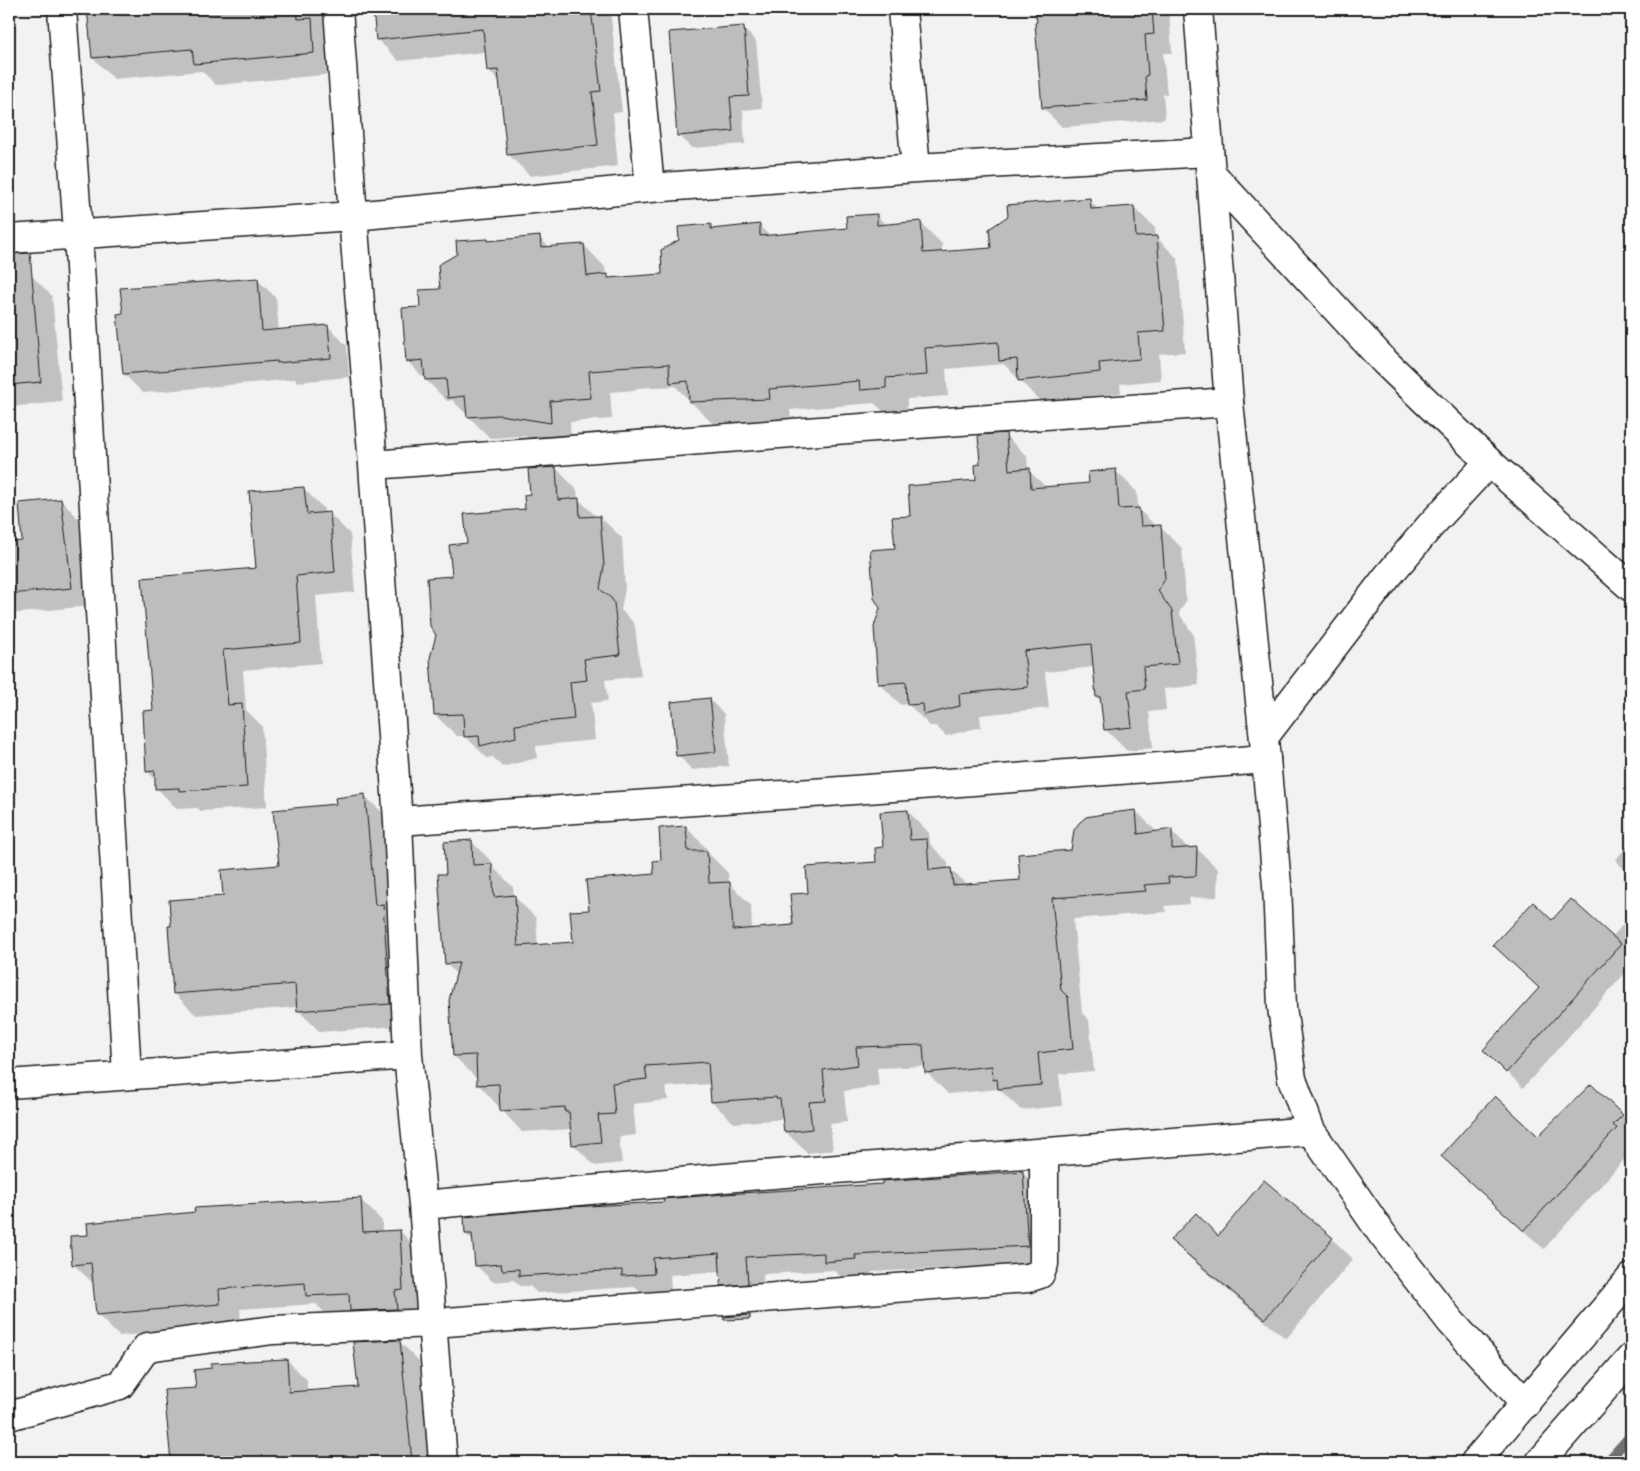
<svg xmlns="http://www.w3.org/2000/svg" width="1640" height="1471" font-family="Pangolin,sans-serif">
<rect width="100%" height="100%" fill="#f2f2f2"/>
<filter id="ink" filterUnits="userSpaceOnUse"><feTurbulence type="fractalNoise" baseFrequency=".02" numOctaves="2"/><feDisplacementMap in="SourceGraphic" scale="10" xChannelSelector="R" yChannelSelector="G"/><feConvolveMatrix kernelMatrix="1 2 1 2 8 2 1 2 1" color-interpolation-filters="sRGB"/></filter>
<g filter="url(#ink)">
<path fill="#0003" d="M88,9H333L335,74L216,85L202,71L114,79L93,58Z
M374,9H610L622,112L613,113L618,166L530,176L508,154L501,83L488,70L486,52L399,61L377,39Z
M1036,9H1165L1169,12L1172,53H1163L1167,94H1163L1165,119L1062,127L1043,108Z
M743,28L756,41L762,108L743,110L745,144L692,148L679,135Z
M1089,200L1099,210L1133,207L1155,228L1156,237L1178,259L1185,352L1159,354L1161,380L1120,384L1121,393L1041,402L1004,364L946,369L948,396L907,399V409L883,411L874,403L790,410L791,420L712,423L675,386L636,388V390L610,392L612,419L570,422L571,444L522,436L490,438L452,400L447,401L407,361L421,308L441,290L488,240L490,242L540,238L550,248L584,245L605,267L606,275L611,279L664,275L710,226L714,230L759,226L770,236L848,229L876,215L886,225L920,222L942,244V253L992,249Z
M31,275L52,296L62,402L9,407V277Z
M257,279L276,298L279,331L328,326L347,346L349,377L297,382L295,379L143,393L124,374Z
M1005,435L1027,456L1028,470L1047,488L1090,484L1116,471L1137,492L1138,509L1157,527H1160L1182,548L1186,601L1179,613L1193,634L1199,685L1164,689L1166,710L1149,712L1153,748L1127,751L1105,729L1102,701L1097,696L1094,667L1045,672L1049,708L980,715L981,727L946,736L936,726H930L908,704L901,705L879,683L896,549L912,517L977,481L982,465Z
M556,468L577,490L578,499L597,517H600L622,538L625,588L621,610L633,622L635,626L641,676L605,680L608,701L591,703L595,740L536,746L537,758L502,767L493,757L487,758L465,736H457L435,715L453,577L468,545L526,510L531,495Z
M303,488L324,509V514L329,513L350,534L355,592L316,596L321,663L243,670L246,710L262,726L267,807L201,811L197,808L177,809L157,788L156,780L147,771L154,711L257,569Z
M61,500L79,519L89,606L9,614V544L23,542Z
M709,699L724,714L729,766L692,770L678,755Z
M365,796L387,817L411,1025L320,1032L298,1010V1007L196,1015L174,993L224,897L280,866Z
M908,811L929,833L930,844L948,862V870H951L967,885L1022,881L1136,811L1157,832L1171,831L1189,849L1196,848L1218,869L1217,897L1189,898L1190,904L1165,906L1166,912L1073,919L1082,1013L1089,1020L1094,1071L1059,1074L1062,1106L1021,1110L999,1089L948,1094L926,1072V1066L877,1068L879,1086L844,1091L847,1122L830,1124L833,1150L807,1153L785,1131L784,1119L734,1123L712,1102L711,1084L666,1087L668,1100L633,1104L636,1135L619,1137L622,1163L595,1166L573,1144L572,1129L522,1132L479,1085L478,1077H475L454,1056L457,975L446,963L447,875L471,841L493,863V867L513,887L514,896L536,918L538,946L575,943L590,911L656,875L662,861L686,827L707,849L708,853L728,873L729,883L751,905L752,930L794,926L810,894L877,863L884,848Z
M1631,842V876L1615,860Z
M1631,915V977L1626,972L1523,1088L1485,1050L1540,988L1552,921L1612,937Z
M1591,1085L1631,1125V1152L1544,1249L1462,1175L1538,1138Z
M1023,1173L1040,1190L1044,1263L872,1272V1276L842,1278L834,1270L763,1274L764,1300L740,1302L723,1285L722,1271L670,1275L671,1290L640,1292L635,1287L537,1293L530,1286H520L514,1280L493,1282L476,1265L474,1242L466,1234L665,1203Z
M360,1199L382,1221V1232L400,1231L421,1253L424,1311L329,1317L316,1304L240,1309L241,1325L119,1336L98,1315L95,1285L73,1264Z
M1219,1238L1332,1239L1353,1259L1286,1339L1192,1260L1172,1240Z
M399,1341L419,1361L429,1460L431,1462H190L197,1389L287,1360L307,1380V1392L359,1388Z"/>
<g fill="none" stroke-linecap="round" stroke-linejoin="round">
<path stroke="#707070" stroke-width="10" d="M1607,1462L1631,1435"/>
</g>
<path fill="#bdbdbd" stroke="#1c1c1c" d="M87,9H297L298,19L312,18L314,53L194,64L192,49L92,58Z
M373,9H591L601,91L592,92L598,145L507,155L498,70L487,71L483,29L376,40Z
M1035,9H1152L1154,34L1145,35L1148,75L1145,76L1147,100L1042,108L1035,23L1037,22Z
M744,26L749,96L730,97L733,131L677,136L669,32Z
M1090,198L1091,209L1134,206L1136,237L1157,236L1165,331L1138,333L1140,359L1099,363L1100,372L1018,381L1017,359L999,361L998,342L925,348L927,375L886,378V388L860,390L859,381L769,389L770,399L689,402L688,381L670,383L669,364L615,367V369L589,371L591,398L550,401L551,423L500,415L467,417L465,396L448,398L446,379L425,380L423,360L406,362L402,308L420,307L419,290L440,289L438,265L457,254L456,241L488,239V241L540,236L541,247L584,244L587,276L608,274V278L662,274L661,250L679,240L678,227L711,224V229L760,224V236L847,228L846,216L877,214V225L921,221L923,253L991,248L989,229L1008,216L1007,205Z
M30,253L41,382L9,385V254Z
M258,278L262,331L328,325L331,358L277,363V361L123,374L117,314L123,313L120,288Z
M1006,433L1009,470L1030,468L1031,488L1089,483L1088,472L1116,469L1119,509L1139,508L1141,526L1161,525L1165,579L1158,591L1172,611L1178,664L1143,667L1145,689L1128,691L1132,727L1104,730L1100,697H1096L1091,644L1024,651L1028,687L959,694L960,706L924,715L923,704L907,705L906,682L878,684L874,627L880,608L874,598L870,550L895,548L892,517L910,516L908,486L976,480L975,465L980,464L978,435Z
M556,467L558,500L579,498L580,517L600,516L604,566L600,589L612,599L614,603L620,655L584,659L587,680L570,682L574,719L515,725L516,737L480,746L479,736L464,737L463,714L434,715L430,658L436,635L430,626L427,578L452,576L449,545L467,543L464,514L525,509L524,495L530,494L528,469Z
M304,487L307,514L330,512L335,572L296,576L301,643L223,650L228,705L242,704L247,787L179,791V788L155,789V771L146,772L143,711L153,710L142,578L256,568L249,491Z
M61,499L72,588L9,594V542L22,541L19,503Z
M710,698L716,752L676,756L671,702Z
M365,794L375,905L383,904L390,1004L297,1011L295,984L173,994L168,926H171L169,900L223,896L221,870L279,865L273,810L336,804L335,798Z
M908,810L910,840L927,839L929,870L951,868L953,885L1020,880L1018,854L1071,850L1074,830L1079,823L1086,817L1103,814L1136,810L1138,834L1172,829V849L1197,847L1196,876L1168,877L1169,883L1144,885L1146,891L1052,898L1061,990L1068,997L1073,1049L1038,1053L1041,1085L998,1089L997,1079L993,1080L992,1066L925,1073L923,1045L856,1047L858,1065L823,1070L826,1101L809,1102L812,1129L784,1132L780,1099H776V1097L711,1102L708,1062L645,1066L647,1079L612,1083L615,1114L598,1115L601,1142L572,1145L569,1112H565V1107L500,1111L499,1084L477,1085L476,1055L453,1056L449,1000L459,963L445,964L438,874H446L444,842L472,840L473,865L492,864L494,897L515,895L518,946L573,942L570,911L589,910L586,880L654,874L653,861L661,860L659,828L686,826L688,851H707L709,883L730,882L733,930L793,925L790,894L808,893L806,867L876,862L875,848L883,847L880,812Z
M1571,899L1621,944L1506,1073L1483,1050L1539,988L1493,945L1533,902L1552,920Z
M1591,1084L1623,1115L1613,1125L1617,1128L1524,1231L1441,1156L1495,1096L1538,1136Z
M1023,1171L1028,1246L855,1255L856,1259L824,1262V1253L746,1257L748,1284L721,1286L719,1253L653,1258L654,1274L622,1276V1270L519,1276V1269L502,1270L501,1264L475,1266L472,1234H465L464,1217L570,1207L664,1202L663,1199L725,1194L882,1184V1181Z
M1264,1180L1333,1238L1265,1319L1170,1240L1196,1213L1218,1236Z
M361,1198L363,1232L400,1230L403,1290L395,1291L397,1309L350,1311L349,1294L306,1296L305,1283L219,1289L220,1304L96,1315L91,1263L72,1265L70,1236L88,1235L87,1223L195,1212L194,1208Z
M750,1315V1319L724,1320L723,1317Z
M400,1340L412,1462H171L164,1390L196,1388L194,1370L211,1368V1363L287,1359L289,1392L358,1387L353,1342Z"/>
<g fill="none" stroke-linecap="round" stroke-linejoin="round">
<defs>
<path id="minor" d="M62,9L78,233L127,1075
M338,9L353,216L373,465L398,821L408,1055L423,1205L443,1462
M633,9L650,188
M902,9L916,168
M1210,172L1385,362L1489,462L1631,587
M9,239L353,216L650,188L916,168L1209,152
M373,465L806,432L1229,402
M1264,737L1387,577L1430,526L1489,462
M398,821L827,792L1266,759
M9,1084L408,1055
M423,1205L724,1178L1311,1131
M9,1416L120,1385L147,1347L273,1330L433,1323L1028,1278L1040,1274L1044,1264V1152"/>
<path id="tertiary" d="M1198,9L1229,402L1266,759L1277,885L1282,1007L1292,1079L1311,1131L1382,1234L1451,1322L1526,1404"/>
<path id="trunk" d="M1475,1462L1631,1278
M1540,1462L1631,1358"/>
</defs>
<use href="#minor" stroke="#1c1c1c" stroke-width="31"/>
<use href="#tertiary" stroke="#1c1c1c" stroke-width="31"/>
<use href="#trunk" stroke="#1c1c1c" stroke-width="31"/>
<use href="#minor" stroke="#fff" stroke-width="28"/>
<use href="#tertiary" stroke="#fff" stroke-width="28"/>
<use href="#trunk" stroke="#fff" stroke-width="28"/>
</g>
</g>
<rect width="1640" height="1471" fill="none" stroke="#fff" stroke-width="30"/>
<rect x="15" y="15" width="1610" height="1441" fill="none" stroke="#1c1c1c" stroke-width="2" filter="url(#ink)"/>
</svg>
